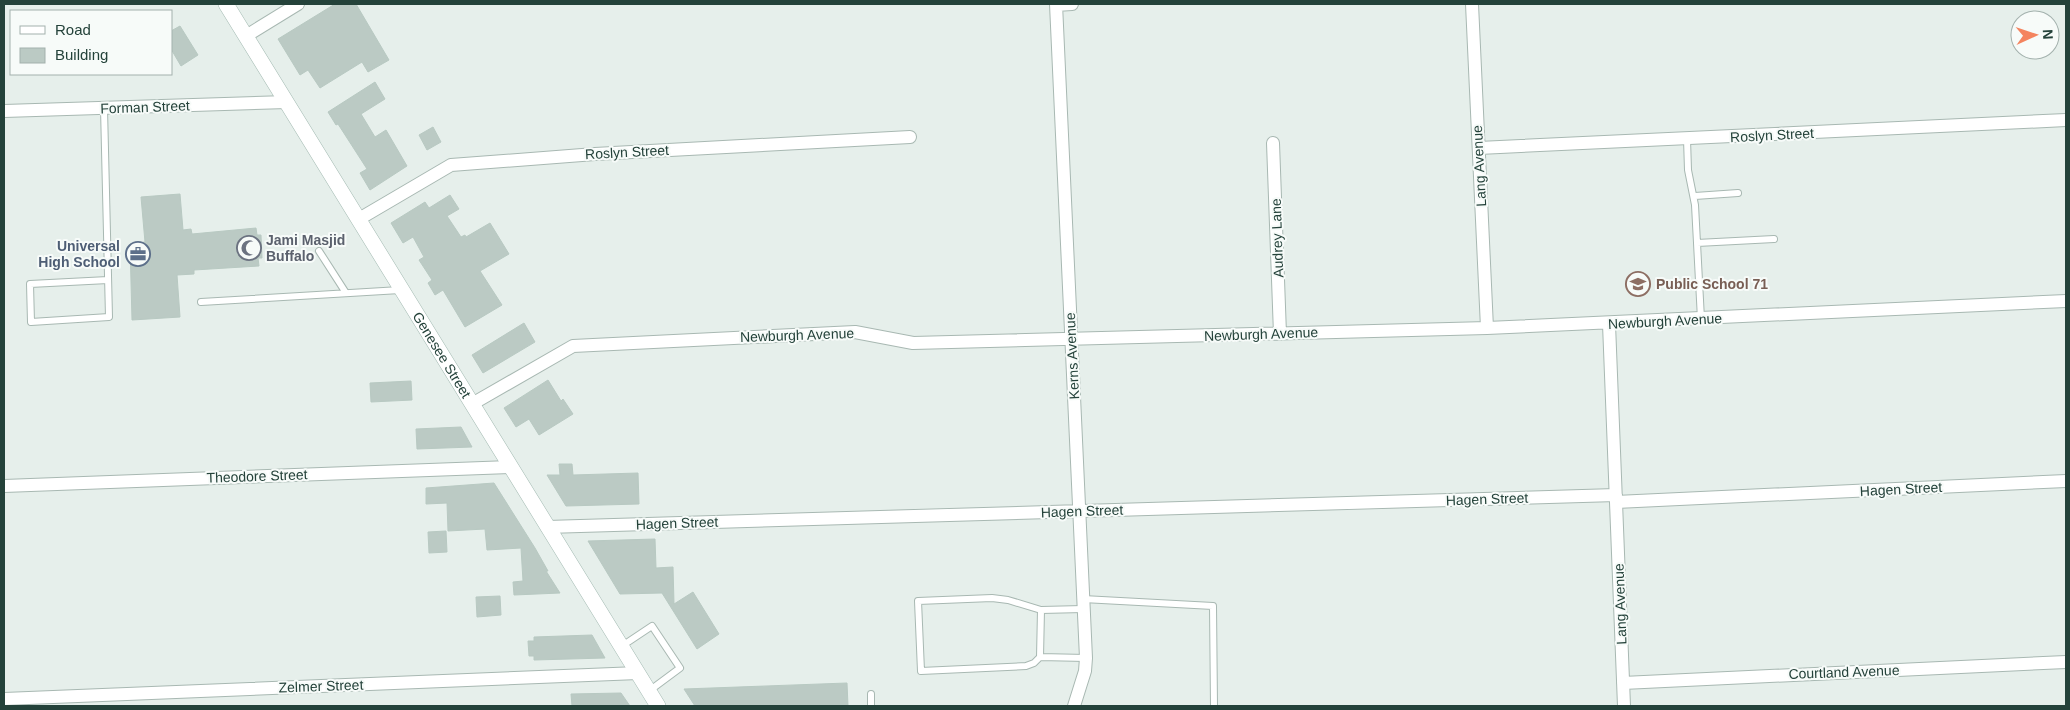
<svg xmlns="http://www.w3.org/2000/svg" width="2070" height="710" font-family="Arial,sans-serif">
<rect width="100%" height="100%" fill="#e6efeb"/>
<path fill="#bbcac4" stroke="#b8c9c2" d="M335,4H356L389,60L368,72L362,62L320,88L308,70L300,75L278,39Z
M180,26L198,55L181,66L171,49V31Z
M375,82L385,99L361,114L375,137L386,130L407,166L370,190L360,173L367,169L338,124L336,125L328,112Z
M433,127L441,142L427,150L419,135Z
M180,194L183,230L191,229L192,234L256,228L257,235H261L262,258H258L259,266L194,270V274L177,275L180,317L132,320L130,244L145,242L141,197Z
M450,195L459,209L447,216L461,237L465,235L466,237L490,223L509,254L480,271L502,305L465,327L443,290L435,295L428,283L432,280L419,260L424,257L413,237L403,243L391,223L425,202L429,208Z
M524,323L535,342L483,373L472,355Z
M548,380L561,401L563,399L573,414L539,435L529,419L516,427L504,408Z
M411,381L412,400L371,402L370,383Z
M461,427L472,447L417,449L416,429Z
M559,464H572L573,475L638,473L639,504L566,506L547,475H560Z
M494,483L535,548L548,571H546L560,593L514,595L513,582L523,581L521,548L487,550L485,529L448,531L447,503L426,504V488Z
M446,531L447,552L429,553L428,532Z
M655,539L656,568L673,567L674,604L693,592L719,634L697,649L662,593L620,594L588,541Z
M500,596L501,615L477,617L476,597Z
M592,635L605,658L534,660V656H529L528,641H534V637Z
M847,683L848,706H695L684,689Z
M621,693L630,706H572L571,694Z"/>
<g fill="none" stroke-linecap="round" stroke-linejoin="round">
<defs>
<path id="lane" d="M104,108L109,317L31,322L30,284L108,280
M1687,139L1688,170L1695,205L1701,319
M1695,196L1738,193
M1697,243L1774,239
M319,251L346,293
M201,302L400,290
M1083,599L1213,606L1214,706
M1041,610L1040,657L1034,663L1026,666L921,671L918,601L992,598L1008,600L1041,610L1083,609
M622,646L652,626L680,668L649,691
M1040,657L1086,658
M871,694V706"/>
<path id="street" d="M1056,4L1086,658L1085,671L1074,706
M1472,4L1487,328
M1056,5L1072,4
M246,36L298,4
M4,111L287,102
M1273,143L1280,334
M1479,148L2066,120
M359,219L451,165L595,154L910,137
M1609,324L1624,706
M472,404L573,346L855,332L913,343L1487,328L2066,301
M4,486L510,467
M1616,502L2066,481
M547,527L1616,495
M1623,683L2066,662
M4,699L638,673"/>
<g id="secondary">
<path id="s1" d="M226,4L658,706"/>
</g>
</defs>
<use href="#lane" stroke="#a8b8b2" stroke-width="8"/>
<use href="#street" stroke="#a8b8b2" stroke-width="14"/>
<use href="#secondary" stroke="#a4bbb3" stroke-width="16"/>
<use href="#lane" stroke="#fff" stroke-width="6"/>
<use href="#street" stroke="#fff" stroke-width="12"/>
<use href="#secondary" stroke="#fff" stroke-width="15"/>
</g>
<defs>
<symbol id="mosque-ring" viewBox="-11 -11 22 22"><circle r="9.5" fill="#f7fbf9" stroke="#6b7280" stroke-width="1.5"/><path d="M3.5-4.9A6 6 0 1 0 3.5 4.9A5 5 0 1 1 3.5-4.9Z" fill="#6b7280"/></symbol>
<symbol id="office-ring" viewBox="-11 -11 22 22"><circle r="9.5" fill="#f7fbf9" stroke="#5c6f8a" stroke-width="1.5"/><path d="M-6-3h4V-5.5h4V-3h4V5H-6ZM-1-4.5V-3h2v-1.5ZM-6 0V1H6V0Z" fill="#5c6f8a"/></symbol>
<symbol id="school-ring" viewBox="-11 -11 22 22"><circle r="9.5" fill="#f7fbf9" stroke="#8d6e63" stroke-width="1.5"/><path d="M0-5L7-2L0 1L-7-2ZM-4 1L0 2.5L4 1V4Q0 6-4 4Z" fill="#8d6e63"/></symbol>
</defs>
<g fill-rule="evenodd">
<use href="#mosque-ring" x="235" y="234" width="28" height="28"/>
<use href="#office-ring" x="124" y="240" width="28" height="28"/>
<use href="#school-ring" x="1624" y="270" width="28" height="28"/>
</g>
<g text-anchor="middle" dominant-baseline="central" stroke-width="4" stroke-linejoin="round" paint-order="stroke">
<g font-size="14" fill="#24423a" stroke="#f7fbf9">
<text transform="translate(145 107) rotate(-2)">Forman Street</text>
<text transform="translate(1772 135) rotate(-3)">Roslyn Street</text>
<text transform="translate(627 152) rotate(-3)">Roslyn Street</text>
<text transform="translate(1479 166) rotate(-93)">Lang Avenue</text>
<text transform="translate(1277 238) rotate(-92)">Audrey Lane</text>
<text transform="translate(1665 321) rotate(-3)">Newburgh Avenue</text>
<text transform="translate(1261 334) rotate(-2)">Newburgh Avenue</text>
<text transform="translate(797 335) rotate(-2)">Newburgh Avenue</text>
<text stroke="none"><textPath href="#s1" startOffset="412">Genesee Street</textPath></text>
<text transform="translate(1072 356) rotate(-93)">Kerns Avenue</text>
<text transform="translate(257 476) rotate(-2)">Theodore Street</text>
<text transform="translate(1901 489) rotate(-3)">Hagen Street</text>
<text transform="translate(1487 499) rotate(-2)">Hagen Street</text>
<text transform="translate(1082 511) rotate(-2)">Hagen Street</text>
<text transform="translate(677 523) rotate(-2)">Hagen Street</text>
<text transform="translate(1620 604) rotate(-92)">Lang Avenue</text>
<text transform="translate(1844 672) rotate(-2)">Courtland Avenue</text>
<text transform="translate(321 686) rotate(-2)">Zelmer Street</text>
</g>
<g font-size="14" font-weight="bold" fill="#5b616d" stroke="#f7fbf9" text-anchor="start">
<text x="266" y="240">Jami Masjid<tspan x="266" dy="16">Buffalo</tspan></text>
</g>
<g font-size="14" font-weight="bold" fill="#4e5e75" stroke="#f7fbf9" text-anchor="end">
<text x="120" y="246">Universal<tspan x="120" dy="16">High School</tspan></text>
</g>
<g font-size="14" font-weight="bold" fill="#785e54" stroke="#f7fbf9" text-anchor="start">
<text x="1656" y="284">Public School 71</text>
</g>
</g>
<rect width="2070" height="710" fill="none" stroke="#24423a" stroke-width="10"/>
<rect x="10" y="10" width="162" height="65" fill="#f7fbf9" stroke="#a3b1ad"/>
<rect x="20" y="26" width="25" height="8" fill="#ffffff" stroke="#a3b1ad"/>
<text x="55" y="35" font-size="15" fill="#24423a">Road</text>
<rect x="20" y="48" width="25" height="15" fill="#bbcac4" stroke="#a3b1ad"/>
<text x="55" y="60" font-size="15" fill="#24423a">Building</text>
<g transform="translate(2035 35) rotate(87)"><circle r="24" fill="#f7fbf9" stroke="#a3b1ad"/>
<path d="M0-4L9 19L0 12L-9 19Z" fill="#f4845f"/>
<text y="-8" font-size="14" font-weight="bold" text-anchor="middle" fill="#24423a">N</text>
</g>
</svg>
